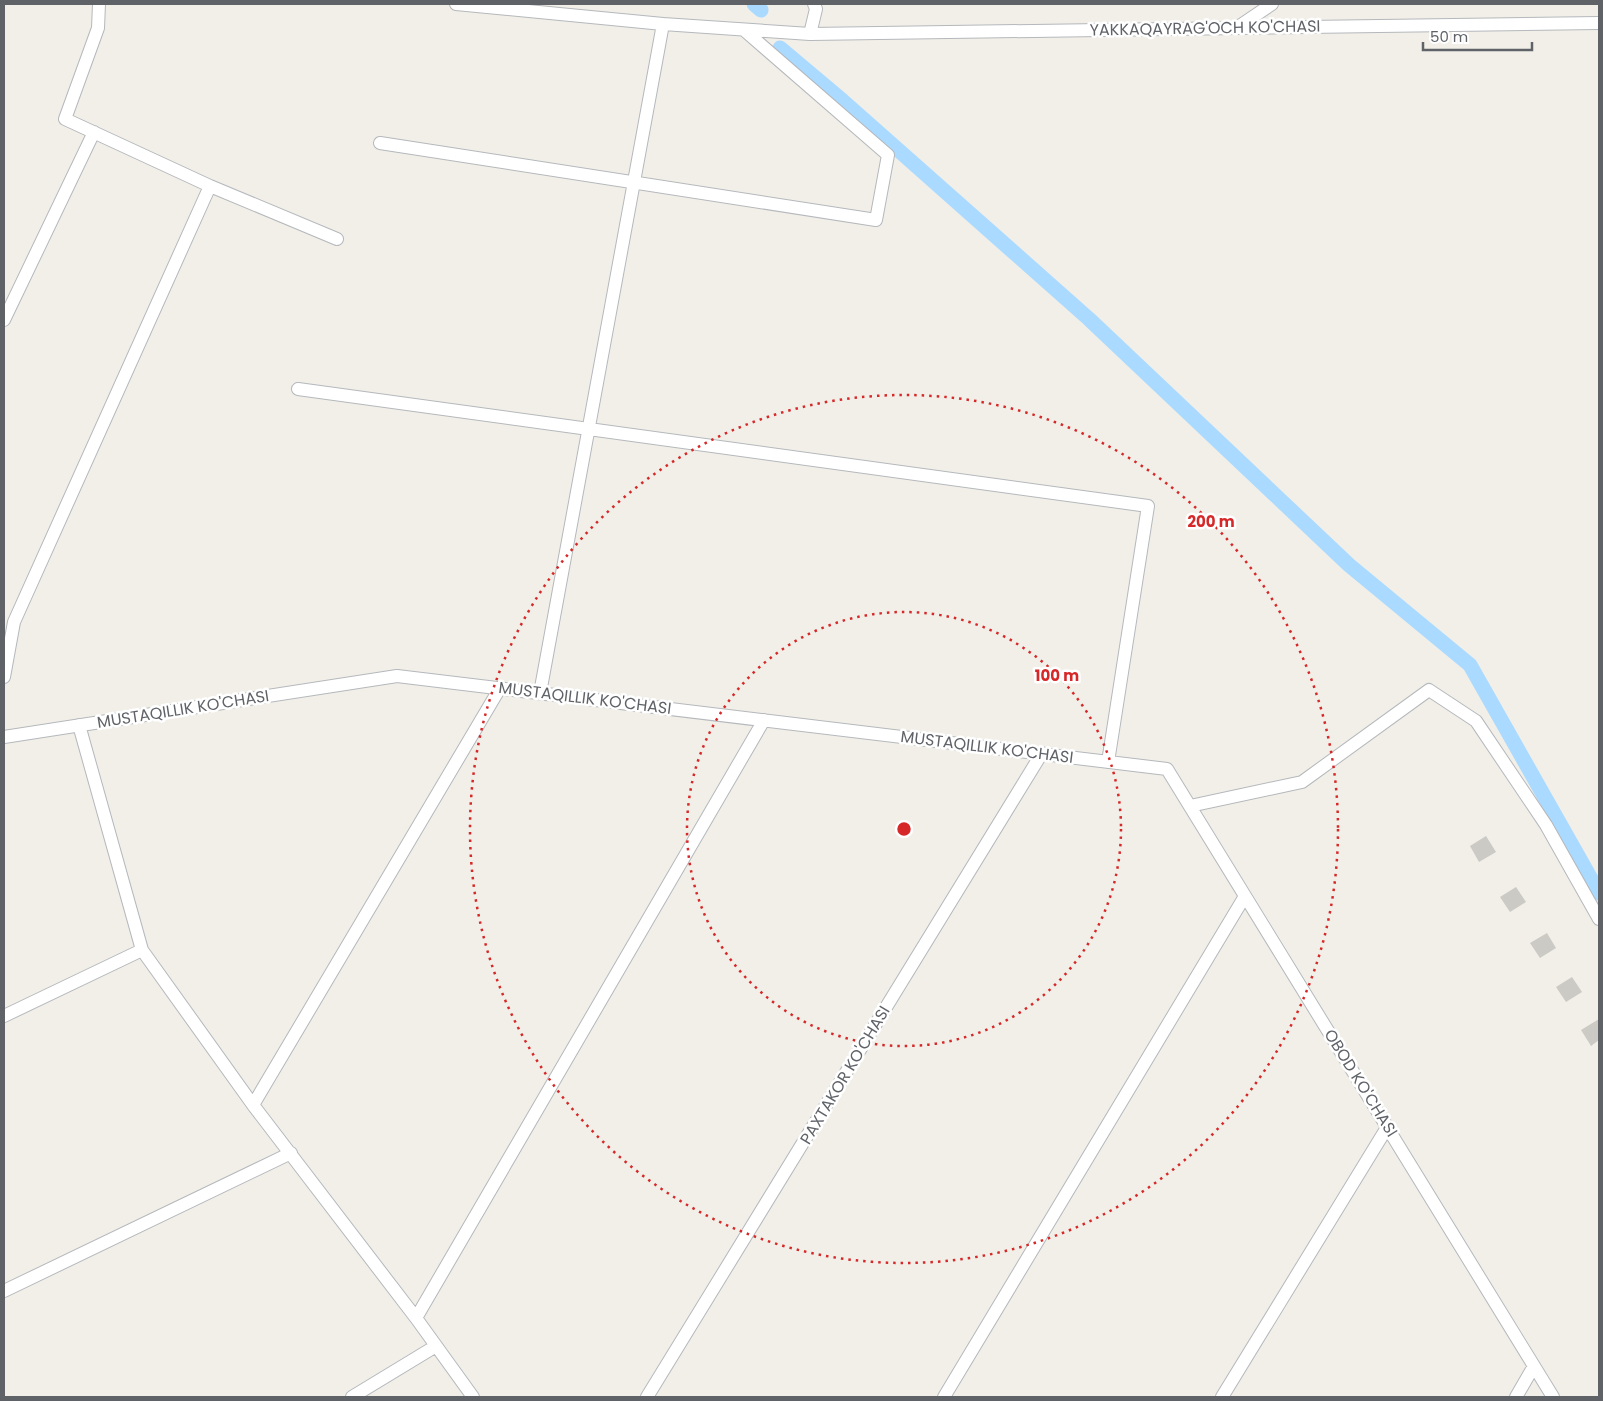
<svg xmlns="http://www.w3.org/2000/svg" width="1603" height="1401" font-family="Poppins,sans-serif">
<rect width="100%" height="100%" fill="#f1efe8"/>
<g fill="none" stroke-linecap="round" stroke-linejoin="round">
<path stroke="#aadaff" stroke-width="15" d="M754,4L761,10
M780,48L843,101L1089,319L1349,565L1470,665L1599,893"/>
</g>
<path fill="#cccac5" d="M1486,836L1496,852L1479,862L1470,846Z
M1516,887L1526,902L1510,912L1500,897Z
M1547,933L1556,948L1540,958L1530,943Z
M1572,977L1582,992L1566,1002L1556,987Z
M1599,1019V1040L1591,1046L1581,1030Z"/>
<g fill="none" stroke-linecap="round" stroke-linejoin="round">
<defs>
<path id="street" d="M99,4L98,28L65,119L210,186L337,239
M456,4L663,24L810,34L1599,23
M1238,27L1272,4
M810,34L816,9L814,4
M380,143L876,220L888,155L744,30
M4,320L94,132
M298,389L1148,506L1108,762
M4,677L14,622L210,186
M540,693L663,24
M79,725L142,950L253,1105L416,1318L473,1397
M4,737L397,676L1167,769L1553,1397
M1190,806L1302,782L1429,690L1476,721L1546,825L1599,919
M4,1016L142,950
M253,1105L500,688
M4,1291L291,1153
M416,1318L764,720
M352,1397L436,1346
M647,1397L1042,753
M944,1397L1245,896
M1222,1397L1388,1126
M1516,1397L1534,1366"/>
</defs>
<use href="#street" stroke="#b5b8bc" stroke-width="14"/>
<use href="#street" stroke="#fff" stroke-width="12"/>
</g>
<g fill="none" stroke="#d62828" stroke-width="2.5" stroke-dasharray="2.5 5">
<circle cx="904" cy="829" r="217"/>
<circle cx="904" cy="829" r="434"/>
</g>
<g text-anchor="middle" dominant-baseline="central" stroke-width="5" stroke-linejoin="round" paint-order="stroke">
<g font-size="16" fill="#5f6368" stroke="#fff">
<text transform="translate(1205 28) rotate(-1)">YAKKAQAYRAG'OCH KO'CHASI</text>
<text transform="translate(585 698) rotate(7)">MUSTAQILLIK KO'CHASI</text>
<text transform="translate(183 709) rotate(-9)">MUSTAQILLIK KO'CHASI</text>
<text transform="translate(987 747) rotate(7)">MUSTAQILLIK KO'CHASI</text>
<text transform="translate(845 1075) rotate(-59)">PAXTAKOR KO'CHASI</text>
<text transform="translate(1361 1083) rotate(58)">OBOD KO'CHASI</text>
</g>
</g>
<circle cx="904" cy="829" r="8" fill="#d62828" stroke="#fff" stroke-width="2.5"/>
<g font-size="15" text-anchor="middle" font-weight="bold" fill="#d62828" stroke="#fff" stroke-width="5" stroke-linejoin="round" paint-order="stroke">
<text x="1211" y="527">200 m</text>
<text x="1057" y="681">100 m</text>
</g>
<rect width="1603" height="1401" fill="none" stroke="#5f6368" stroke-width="10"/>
<path d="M1423 42v8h109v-8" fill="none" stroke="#5f6368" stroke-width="2.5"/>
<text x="1430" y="42" font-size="15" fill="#5f6368" stroke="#ffffff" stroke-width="4" paint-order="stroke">50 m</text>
</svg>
